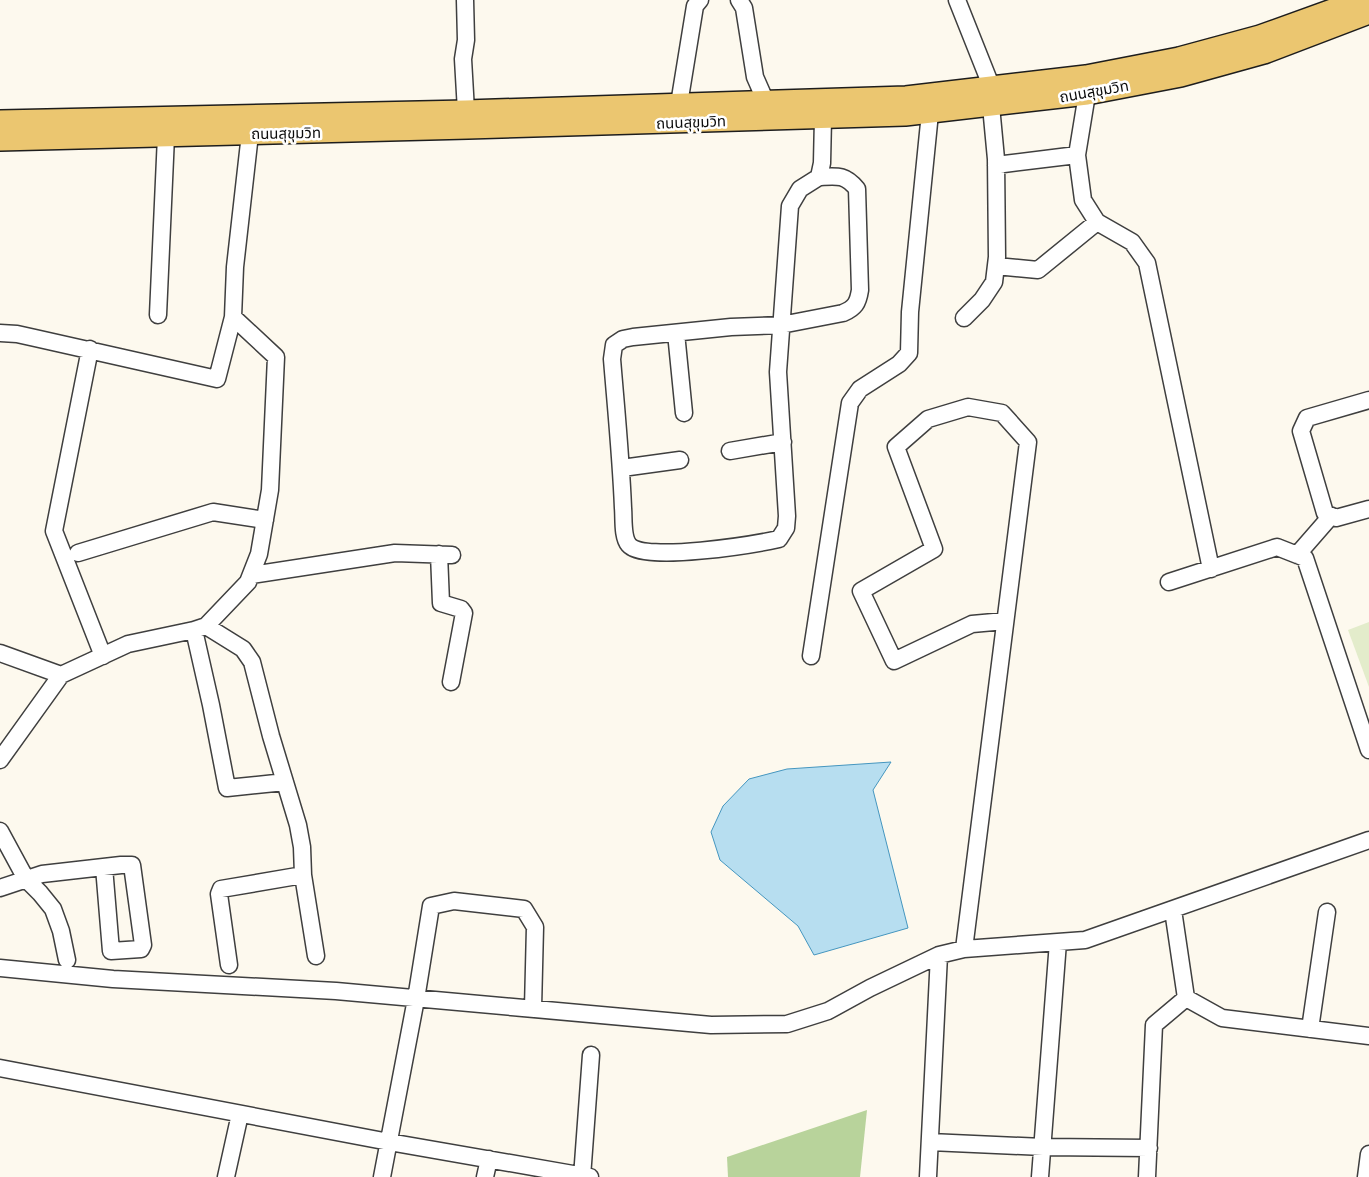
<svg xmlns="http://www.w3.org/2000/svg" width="1369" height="1177" font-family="Lora,'Noto Sans Thai',serif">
<rect width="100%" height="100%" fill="#fdf9ee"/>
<path fill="#b8d39b" d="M867,1110L860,1177H728L727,1157Z"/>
<path fill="#e3eccb" d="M1369,622V687L1348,630Z"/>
<path fill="#b7def0" stroke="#4596bf" d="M891,762L873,790L908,928L814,955L798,926L720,860L711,832L723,806L749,779L787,769Z"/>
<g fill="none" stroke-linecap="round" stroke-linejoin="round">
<defs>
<path id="minor" d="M465,0L466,40L463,59L466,111
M739,0L744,8L755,77L766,102
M957,0L992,88
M1087,94L1077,155L1083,200L1097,222L1132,242L1147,263L1211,569
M679,104L695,6L700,0
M996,165L1077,155
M819,177C837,176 845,174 857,189L860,290C858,303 855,308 843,313L781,325L731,327L633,337L623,339L614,345L612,359C616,408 621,458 623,508C624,518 622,537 629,545C644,563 756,544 779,539L786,528L787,516L778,372L790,206L800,189L819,177L822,163L823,118
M996,266L1038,270L1097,222
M158,315L166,136
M964,318L982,300L994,282L997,257L996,159L991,106
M0,333L17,334L35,338L217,379L233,317
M676,333L684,413
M90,349L54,531L103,656
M1369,400L1307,418L1301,431L1325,513L1336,518L1369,509
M730,451L783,442
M622,468L680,460
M78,553L213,512L265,520
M439,554L441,603L461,609L464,613L451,682
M1297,555L1331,516
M251,575L395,553L452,555
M1169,582L1277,547L1305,558L1369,750
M206,626L243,649L252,662L271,736L298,825L302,847L303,875L316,956
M194,630L211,705L227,788L285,782
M0,653L61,675L128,644L194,630L206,626L248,582L259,554L270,490L276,357L233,317L235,267L250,134
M811,656L850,403L860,389L899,364L909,353L910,312L930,113
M0,760L61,675
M0,831L26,879L40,893L53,909L61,931L67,960
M0,888L42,874L121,865H132L143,945L141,949L111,951L104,867
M964,949L1028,442L1002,413L968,407L928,419L896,447L934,549L861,591L894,661L972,624L1005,621
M229,965L219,894L221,889L303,875
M0,968L113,979L336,991L711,1025L787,1024L828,1011L870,988L939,955L964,949L1085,940L1369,840
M1186,998L1222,1018L1369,1036
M1310,1029L1327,912
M0,1068L389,1142L590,1177
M930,1142L1043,1147L1149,1148
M226,1177L240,1114
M382,1177L416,999L431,906L454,901L524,909L535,927L533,1008
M485,1177L489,1159
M582,1177L591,1055
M928,1177L939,955
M1040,1177L1058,942
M1147,1177L1154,1025L1186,998L1173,910
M1366,1177L1369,1154"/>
<path id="major" d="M0,121L466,111L906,97L1086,76L1179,58L1260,36L1360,0
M0,140L468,128L905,115L1087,94L1181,76L1264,53L1369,13"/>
</defs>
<use href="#minor" stroke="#3f3f3f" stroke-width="19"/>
<use href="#major" stroke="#1d1d1d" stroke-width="24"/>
<use href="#minor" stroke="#fff" stroke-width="16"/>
<use href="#major" stroke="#ebc670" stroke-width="21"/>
</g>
<g text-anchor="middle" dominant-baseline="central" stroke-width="5" stroke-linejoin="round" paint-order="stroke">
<g font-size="15" fill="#0c0c0c" stroke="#fff">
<text transform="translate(1094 91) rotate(-10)">ถนนสุขุมวิท</text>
<text transform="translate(691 122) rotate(-2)">ถนนสุขุมวิท</text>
<text transform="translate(286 133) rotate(-1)">ถนนสุขุมวิท</text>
</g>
</g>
</svg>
